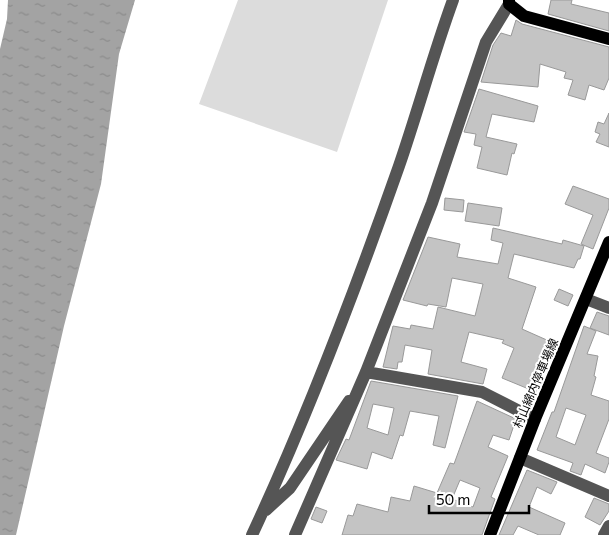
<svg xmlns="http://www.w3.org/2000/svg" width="609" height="535" font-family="Commissioner,'Noto Sans JP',sans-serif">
<defs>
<pattern id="water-ripples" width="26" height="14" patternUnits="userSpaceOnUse" patternTransform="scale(1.25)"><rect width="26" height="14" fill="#a3a3a3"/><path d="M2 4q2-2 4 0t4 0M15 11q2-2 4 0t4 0" fill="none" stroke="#8b8b8b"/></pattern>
</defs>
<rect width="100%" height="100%" fill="#fff"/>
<path fill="#dcdcdc" d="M238,0H388L337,152L199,104Z"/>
<path fill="url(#water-ripples)" d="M8,0H135L119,54L101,184L64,326L16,535H0V49L7,19Z"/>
<path fill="#c4c4c4" stroke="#999" fill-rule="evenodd" d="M551,0H572L571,4L609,13V31L548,14Z
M516,20L522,24L609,47V78L604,90L589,85L585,100L568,95L573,80L564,78L566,72L540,64L538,87L481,82L493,45L501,33L511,36Z
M479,89L538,106L534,122L492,114L486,137L517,144L514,154L512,153L507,175L477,168L482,147L474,145L476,134L464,132Z
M609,113V147L596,142L600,134L595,132L598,122L604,124Z
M573,186L609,199V208L593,249L581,244L593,215L565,204Z
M445,198L464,200L463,212L444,210Z
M468,203L502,208L499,226L465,221Z
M493,228L562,244L563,240L584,246L580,259H578L574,268L514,254L508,278L536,287L522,329L549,341L546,348L552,350L536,392L502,378L514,348L502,343L504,340L469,332L461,362L487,369L483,384L428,374L432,350L405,345L402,362H398L397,369L383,367L393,326L410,329L411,325L433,329L438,307L475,316L483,284L452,278L446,307L428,304L427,306L403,300L428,237L460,244L457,257L498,264L503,243L491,240Z
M559,289L573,295L568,306L554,300Z
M597,312L609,316V335L590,328Z
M584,326L596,331L587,354L598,356L594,376L596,377L591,395L609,401V419L596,453L609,458V462L605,473L585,464L581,475L570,471L573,463L537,450L552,412H554ZM566,408L586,415L575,445L556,437Z
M371,381L458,396L445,448L433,445L439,416L410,411L403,436L400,435L392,459L372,452L367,469L336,460L346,439L349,440ZM373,404L394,408L388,435L367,428Z
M477,401L516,419L509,440L493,435L488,447L508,456L491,497L495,499L482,535H342L348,515L353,516L357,504L388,512L391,497L410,501L414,486L437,493L450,463L454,464ZM460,480L480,488L473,507L452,499Z
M527,470L557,482L551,494L537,487L529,507L565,523L560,535H539L518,526L513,535H499Z
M594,498L609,504V511L600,525L585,517Z
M316,507L327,511L322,523L311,519Z"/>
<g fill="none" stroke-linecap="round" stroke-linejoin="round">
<path stroke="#555" stroke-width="12" d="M586,299L609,308
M366,372L482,392L535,419
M520,458L609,496
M266,510L290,488L349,401
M252,535C308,415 355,291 399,166C418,111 433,55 453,0
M295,535L366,372L432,203L486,42L509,4
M604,535L609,526"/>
<path stroke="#000" stroke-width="12" d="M509,0V4L524,16L609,39
M490,535L535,419L609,242"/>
</g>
<g text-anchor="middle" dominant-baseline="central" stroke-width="4" stroke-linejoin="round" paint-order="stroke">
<g font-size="12" fill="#000" stroke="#fff">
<text transform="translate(535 383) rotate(-67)">村山綿内停車場線</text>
</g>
</g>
<path d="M429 505v8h100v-8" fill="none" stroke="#000000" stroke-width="2.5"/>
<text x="436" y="505" font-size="15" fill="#000000" stroke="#ffffff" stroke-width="4" paint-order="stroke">50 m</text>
</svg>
